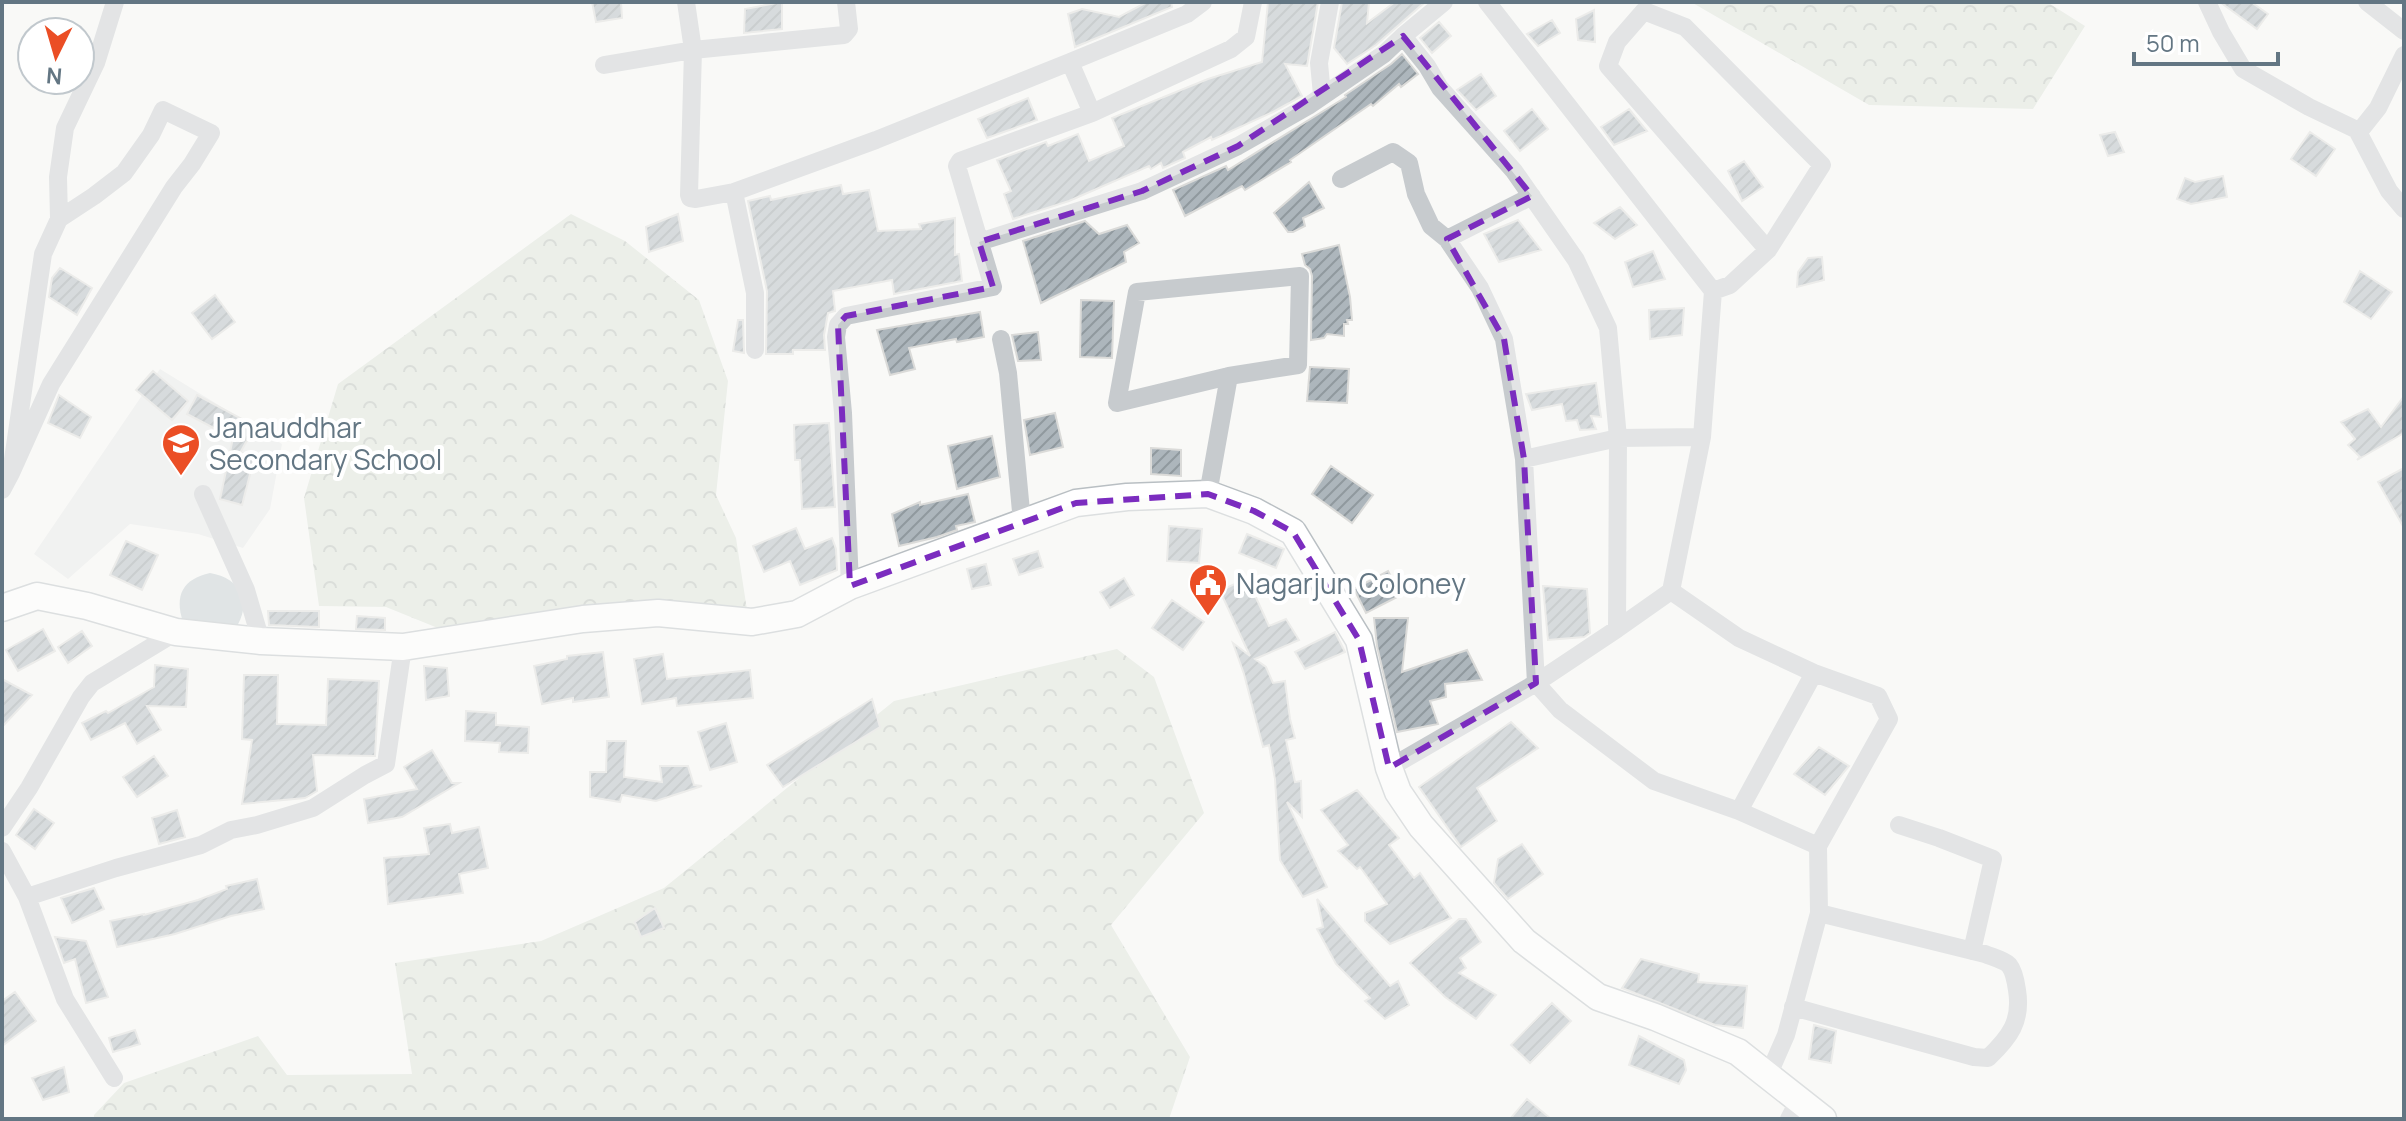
<svg xmlns="http://www.w3.org/2000/svg" width="2406" height="1121" font-family="Manrope,sans-serif">
<defs>
<pattern id="forest-crowns" width="20" height="18" patternUnits="userSpaceOnUse" patternTransform="scale(2)"><rect width="20" height="18" fill="#dbe2d8"/><path d="M2 6a3 3 0 1 1 6 0M12 15a3 3 0 1 1 6 0" fill="none" stroke="#b5bcb5"/></pattern>
<pattern id="building-hatch" width="6" height="6" patternUnits="userSpaceOnUse" patternTransform="scale(2)"><rect width="6" height="6" fill="#adb6bc"/><path d="M-1 1l2-2M0 6l6-6M5 7l2-2" fill="none" stroke="#90999e"/></pattern>
</defs>
<rect width="100%" height="100%" fill="#f9f9f7"/>
<path fill="#e7e8e8" d="M160,369L282,444L270,509L243,548L198,534L130,524L68,579L34,554Z"/>
<path fill="url(#forest-crowns)" d="M1691,2H2047L2085,26L2033,109L1869,105Z
M571,214L625,241L699,300L728,381L716,495L736,538L747,610L455,635L386,607L319,606L304,498L338,384Z
M1117,649L1154,677L1204,813L1111,925L1190,1057L1169,1119H94V1115L124,1083L258,1036L287,1075L412,1074L395,963L541,941L664,888L894,701Z"/>
<path fill="#c0cbcf" d="M210,573C241,578 253,603 235,629L183,622C174,595 183,579 210,573Z"/>
<path fill="url(#building-hatch)" stroke="#dbdbd9" stroke-width="2" d="M592,2H621L622,18L596,22Z
M782,2V29L744,33L745,9Z
M1147,2H1171L1172,7L1075,47L1068,14L1082,9L1119,17Z
M1268,2H1318L1307,66L1285,64L1302,96L1273,112L1212,140L1211,137L1183,152L1185,158L1163,168L1161,163L1151,169L1149,166L1069,201L1013,219L1004,194L1011,191L997,160L1046,142L1048,146L1078,134L1089,161L1124,146L1112,118L1208,79L1262,62Z
M1342,2H1369L1367,23L1395,2H1425L1376,45L1347,64L1334,48Z
M2220,2H2251L2268,14L2257,29Z
M1594,10L1595,42L1578,40L1576,19Z
M1552,20L1560,33L1538,46L1527,34Z
M1439,22L1451,36L1432,53L1420,38Z
M1402,54L1418,74L1401,87L1399,84L1373,106L1371,104L1290,160L1291,162L1245,190L1242,186L1185,216L1173,190L1226,166L1228,170L1346,97L1345,95L1391,64Z
M1481,74L1496,96L1476,110L1457,90Z
M1028,98L1037,120L987,138L978,119Z
M1532,109L1548,129L1520,151L1504,131Z
M1629,109L1647,131L1614,145L1601,127Z
M2115,132L2124,152L2108,156L2100,135Z
M2310,132L2335,149L2316,176L2291,159Z
M1744,161L1763,187L1742,201L1728,171Z
M2223,176L2227,197L2191,204L2177,199L2185,178L2195,182Z
M1309,182L1324,208L1303,218L1305,226L1293,232H1288L1274,213Z
M841,185L843,194L869,190L878,231L921,229L919,224L955,218V255L959,254L962,281L894,294L892,280L833,291L835,311L828,313L824,335L825,350H793V354H766L767,291L748,201L770,196L771,200Z
M1620,207L1637,225L1615,239L1594,223Z
M678,214L683,241L649,252L646,227Z
M1518,220L1541,250L1499,262L1484,234Z
M1085,221L1099,234L1127,225L1139,243L1124,252L1126,262L1041,303L1023,241Z
M1339,245L1350,297L1352,320H1347L1348,324H1344V336L1327,334L1324,338L1311,340L1312,276L1310,269L1305,265L1302,254Z
M1653,251L1665,279L1633,287L1625,262Z
M1822,257L1824,280L1797,287L1798,272L1808,258Z
M60,268L92,288L77,315L49,297L52,278Z
M2360,271L2392,292L2371,319L2344,302Z
M215,295L235,322L212,339L192,313Z
M1081,300L1114,301L1112,358L1080,357Z
M1684,308L1682,335L1650,339L1649,310Z
M980,312L984,337L957,342L956,339L909,348L915,369L890,375L877,330Z
M738,320H743L744,353L733,351Z
M1038,332L1041,360L1018,361L1012,335Z
M1310,367L1349,369L1347,403L1307,401Z
M153,371L188,401L172,420L136,390Z
M1596,383L1601,417L1591,416L1596,429L1580,430L1577,420L1566,421L1562,404L1532,410L1526,394Z
M59,395L91,417L80,438L48,423Z
M197,395L255,426L240,453L255,455L242,505L220,499L233,438L187,414Z
M2404,396V433L2357,460L2360,457L2348,445L2355,439L2341,422L2368,409L2381,427Z
M1055,413L1063,447L1030,455L1024,420Z
M829,423L835,507L802,509L800,460H795L794,425Z
M992,436L1000,477L957,489L948,446Z
M1151,448L1181,450V476L1151,474Z
M1331,466L1373,495L1352,523L1312,494Z
M2404,468V528L2378,482Z
M968,494L975,522L956,526L957,530L937,537L899,546L892,514L920,502V505Z
M1169,526L1202,529L1199,563L1167,561Z
M796,528L805,549L832,538L836,549L837,570L800,585L790,561L764,572L753,546Z
M1247,534L1284,549L1276,568L1239,553Z
M126,541L158,555L142,590L110,575Z
M1038,551L1043,567L1019,575L1013,559Z
M986,564L991,585L972,589L967,569Z
M1388,571L1401,595L1366,613L1354,589Z
M1124,578L1134,595L1110,608L1100,592Z
M1247,578L1269,626L1286,619L1299,640L1255,659L1266,667L1273,683L1285,681L1290,719L1295,738L1286,740L1295,782L1301,781L1302,817L1287,802L1327,887L1303,897L1280,860L1275,779L1269,745L1263,747L1244,674L1233,643L1250,656L1220,591Z
M1543,586L1587,589L1590,633L1584,637L1548,640Z
M1172,600L1204,622L1183,650L1152,628Z
M268,611H319V627L269,625Z
M357,616L385,618V630L356,629Z
M1374,618H1408L1402,672L1467,650L1482,680L1445,684L1446,697L1430,701L1438,724L1397,732L1377,646Z
M43,629L55,651L18,671L6,650Z
M82,631L92,646L68,663L58,647Z
M1335,632L1345,652L1305,669L1295,652Z
M603,652L609,697L573,702V698L542,704L534,666L567,659V656Z
M663,654L667,679L750,670L753,698L677,706L676,698L642,704L634,659Z
M155,665L188,669L186,707L147,706L161,730L137,744L125,723L91,740L82,723L106,711L108,713L154,687Z
M424,666L447,668L449,696L426,700Z
M244,675H278L277,724L326,725L328,679L379,681L375,756L313,755L317,791L305,798L242,804L252,740L242,739Z
M2,679L32,695L2,727Z
M872,699L880,727L783,787L767,765Z
M466,711L496,713V725L529,727L528,753L499,752L500,743L465,741Z
M1511,722L1538,748L1477,788L1497,821L1461,847L1419,787Z
M726,723L737,762L710,770L698,732Z
M607,741H626L624,777L662,782L660,766H688L694,785L702,786L656,801L622,795L620,802L590,797V772H606Z
M1819,747L1849,766L1825,795L1794,774Z
M432,750L452,783H459L402,817L368,823L364,799L417,789L404,767Z
M154,756L168,776L137,797L123,777Z
M1357,790L1399,838L1389,845L1414,878L1420,873L1451,918L1390,944L1365,921V913L1387,904L1360,867L1357,869L1338,851L1348,845L1321,810Z
M34,809L54,823L35,849L16,835Z
M177,810L185,837L159,844L152,818Z
M450,824L452,833L479,827L488,868L459,874L463,893L388,904L384,858L429,854L424,828Z
M1522,844L1543,874L1508,899L1494,883L1498,859Z
M257,879L264,909L231,916L175,934L117,947L110,921L144,914V915L198,900L227,889L226,886Z
M94,888L104,909L72,923L61,898Z
M1317,899L1390,986L1398,981L1409,1005L1385,1019L1365,1001L1370,998L1336,964L1317,929L1323,927Z
M655,908L664,928L641,937L635,922Z
M1459,919H1466L1481,942L1460,958L1466,968L1459,973L1496,995L1476,1019L1445,997L1410,963Z
M55,937L86,941L108,997L86,1003L75,959L64,963Z
M1641,959L1699,974L1698,982L1747,986L1743,1028L1715,1025L1622,988Z
M15,992L36,1021L2,1046V1001Z
M1552,1003L1571,1021L1530,1063L1511,1045Z
M1814,1025L1836,1031L1831,1063L1809,1059Z
M135,1030L140,1044L113,1052L109,1038Z
M1639,1036L1684,1060L1686,1070L1679,1084L1629,1065Z
M64,1067L69,1092L43,1100L32,1078Z
M1527,1099L1551,1119H1510Z"/>
<g fill="none" stroke-linecap="round" stroke-linejoin="round">
<defs>
<path id="secondary" d="M2,608L37,596L87,606L176,632L261,641L403,647L583,619L658,613L752,622L797,614L850,586L1076,503L1127,497L1208,494L1254,511L1293,532L1359,640L1389,768L1398,792L1421,826L1524,941L1598,997L1655,1017L1738,1052L1823,1119"/>
</defs>
<use href="#secondary" stroke="#b9bfc3" stroke-width="29"/>
<path stroke="#c7cbce" stroke-width="18" d="M686,2L693,50L689,195L690,198L696,199L734,192
M2207,2L2221,32L2243,69L2309,107L2357,130L2389,191L2404,209
M2367,2L2404,31
M1403,36L1444,2
M1070,62L1187,14L1203,2
M604,65L693,50L844,35L849,29L846,2
M1322,95L1319,63L1330,2
M2357,130L2359,132L2378,108L2404,55
M1341,179L1393,152L1409,163L1416,194L1431,226L1447,239
M1532,196L1447,239L1480,288L1504,339L1524,459L1618,438L1617,629L1671,591L1702,437
M59,219L58,177L65,128L96,63L115,2
M979,242L1142,191L1238,146L1308,106L1384,54L1403,36L1427,66L1440,88L1514,171L1576,260L1608,328L1618,438L1702,437L1713,291L1487,2
M1713,291L1730,285L1768,250L1608,66L1617,42L1644,11L1685,27L1822,165L1768,250
M1001,339L1008,373L1022,522
M755,350V293L734,192L876,140L1070,62L1092,113L1231,49L1246,37L1253,2
M1524,459L1536,683L1560,710L1654,781L1739,811L1818,846L1819,913L1786,1035L1768,1076
M2,472L11,473L51,384L174,187L192,164L211,133L163,110L151,135L124,173L94,196L59,219L43,254L11,473L2,490
M203,494L246,590L261,641
M1208,494L1229,376L1298,365L1300,276L1137,292L1117,403L1229,376
M850,586L843,413L836,337L838,325L846,316L993,287L957,166L960,161L1092,113
M1671,591L1739,638L1814,673L1878,696L1889,719L1818,846
M1389,768L1536,683L1617,629
M1739,811L1814,673
M1899,825L1939,838L1993,859L1972,951
M2,828L29,788L81,697L92,683L176,632
M2,851L27,897L65,999L114,1078
M27,897L116,868L201,845L231,830L257,825L313,808L365,775L386,764L403,647
M1793,1007L1974,1057L1988,1058C2010,1037 2022,1021 2017,990C2016,983 2014,971 2009,965C2004,960 1992,957 1985,954L1819,913
M1789,1119L1799,1100"/>
<use href="#secondary" stroke="#fff" stroke-width="26"/>
</g>
<path d="M0 0H2406V1121H0ZM1403,36L1532,196L1447,239L1504,339L1524,459L1536,683L1389,768L1359,640L1293,532L1254,511L1208,494L1076,503L850,586L838,325L846,316L993,287L979,242L1142,191L1238,146Z" fill="#f9f9f7" fill-opacity=".55" fill-rule="evenodd"/>
<path fill="none" stroke="#7b2cbf" stroke-width="6" stroke-dasharray="16 10" stroke-linejoin="round" d="M1403,36L1532,196L1447,239L1504,339L1524,459L1536,683L1389,768L1359,640L1293,532L1254,511L1208,494L1076,503L850,586L838,325L846,316L993,287L979,242L1142,191L1238,146Z"/>
<defs>
<symbol id="school-pin" viewBox="-11 -11 22 30"><path d="M0 17L-7.5 6A9.5 9.5 0 1 1 7.5 6Z" fill="#eb4e25" stroke="#fff"/><path d="M0-5L7-2L0 1L-7-2ZM-4 1L0 2.5L4 1V4Q0 6-4 4Z" fill="#fff"/></symbol>
<symbol id="civic-pin" viewBox="-11 -11 22 30"><path d="M0 17L-7.5 6A9.5 9.5 0 1 1 7.5 6Z" fill="#eb4e25" stroke="#fff"/><path d="M-.6-6.5H3V-4.5H.6V-3L4-1V1h2V6H-6V1h2V-1L-.6-3ZM-1.2 2.5V6h2.4V2.5Z" fill="#fff"/></symbol>
</defs>
<g fill-rule="evenodd">
<use href="#school-pin" x="159" y="421" width="44" height="60"/>
<use href="#civic-pin" x="1186" y="561" width="44" height="60"/>
</g>
<g text-anchor="middle" dominant-baseline="central" stroke-width="8" stroke-linejoin="round" paint-order="stroke">
<g font-size="28" fill="#637683" stroke="#fff" text-anchor="start">
<text x="209" y="427">Janauddhar<tspan x="209" dy="32">Secondary School</tspan></text>
<text x="1236" y="583">Nagarjun Coloney</text>
</g>
</g>
<rect width="2406" height="1121" fill="none" stroke="#637683" stroke-width="8"/>
<g transform="translate(56 56) rotate(185)"><circle r="38" fill="#ffffff" stroke="#c1c8cd" stroke-width="2"/>
<path d="M0-6L14 30L0 20L-14 30Z" fill="#eb4e25"/>
<text y="-12" font-size="22" font-weight="bold" text-anchor="middle" fill="#637683">N</text>
</g>
<path d="M2134 52v12h144v-12" fill="none" stroke="#637683" stroke-width="4"/>
<text x="2146" y="52" font-size="24" fill="#637683" stroke="#ffffff" stroke-width="6" paint-order="stroke">50 m</text>
</svg>
